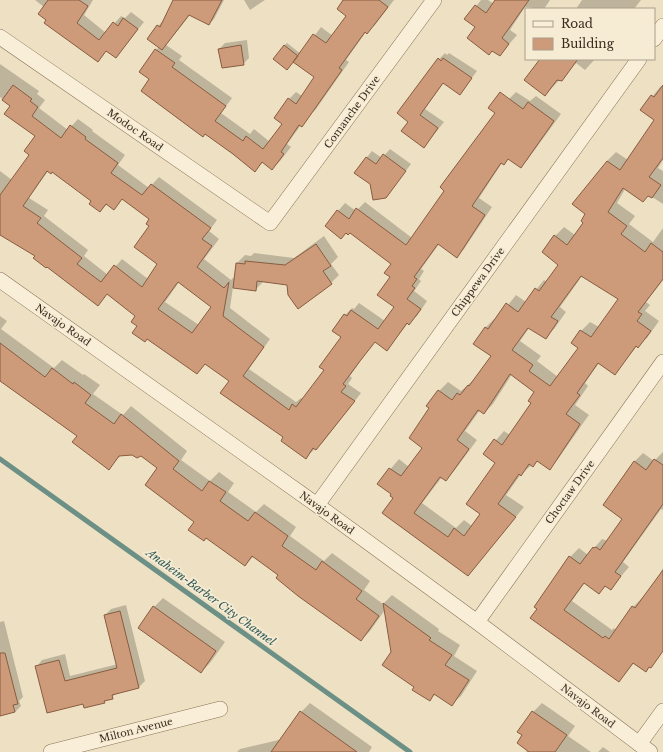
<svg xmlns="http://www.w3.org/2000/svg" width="663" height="752" font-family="'Libre Baskerville',serif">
<rect width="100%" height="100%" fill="#eee1c3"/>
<path fill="#0003" fill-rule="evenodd" d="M35,0H93L84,15L106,33L121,16L125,18L131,12L144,22L116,57L107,50L98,61L47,20L44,7Z
M174,0H224L214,19L209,24L190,15L166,45L182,56L179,60L232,98L221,113L250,134L254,129L270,142L284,124L289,99L296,92L302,96L315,77L284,46L287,43L301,54L321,27L333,36L347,16L344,0H394L375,25L366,32L346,60L349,62L316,109L301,125L287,144L291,147L280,161L272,169L263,162L255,171L205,133L150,78L156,50L159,47L158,26L163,21Z
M244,0H265L250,10Z
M481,0H488L494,4L497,0H550L544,9L525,7L510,30L517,35L500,55L476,27L466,19Z
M582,0H641L634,9H576Z
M247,40L249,58L243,64L219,49L225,43Z
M445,53L447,55L449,53L477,71L460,94L444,82L425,109L444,122L424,147L410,121L439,59Z
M541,59H595L585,70L576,63L545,95Z
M0,64L39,91L37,94L45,100L39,108L68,130L78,119L93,130L92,131L125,155L118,165L149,188L159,177L217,220L209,231L219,239L204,259L231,280L235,276L237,263L245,255L251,256L254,253L294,258L324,236L338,257L331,264L339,275L331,283L298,307L288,284L264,281L255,290L233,287L230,308L270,339L249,369L296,402L301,398L303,399L325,370L342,337L345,315L352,308L354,309L359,303L385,321L395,307L391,276L392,264L338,211L345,203L356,211L365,202L412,238L508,100L516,92L530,101L536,96L561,114L528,159L521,167L509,158L504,164L502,163L479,198L492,207L464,249L457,257L439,244L421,269L424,271L419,279L421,281L414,291L427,301L417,316L408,323L387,350L375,342L367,352L350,376L352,378L348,384L361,393L323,442L306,457L230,380L206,363L197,373L138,326L137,316L108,293L98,304L36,255L0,233V171L12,180L30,155L36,136L11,105L0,97ZM48,171H52L93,201L100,211L107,204L113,209L123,198L151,219L150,226L159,264L148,279L122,259L108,275L84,256L88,250L44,216L48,210L29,198ZM179,282L212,306L199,325L165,302Z
M661,86L663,87V160L658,168L663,171V204L649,195L643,201L625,189L617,203L635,216L629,224L653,242L663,228V280L646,302L650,305L645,311L659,321L647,338L637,346L615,374L599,363L585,383L588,386L575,405L589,415L586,419L558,459L550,468L538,460L521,474L506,495L524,507L468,575L393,494L378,484L399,459L409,467L424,447L430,408L439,391L448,382L461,391L478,376L492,356L485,328L494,319L496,320L516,295L526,302L544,280L547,282L560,265L555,236L564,227L575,235L584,222L607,161L616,152L628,160L655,120L641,110ZM582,276L620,298L599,327L590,322L581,331L579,348L558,377L537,361L541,356L520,341L529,328L545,337L554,329L566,312L560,307ZM512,374L536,392L533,403L510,435L504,431L484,454L497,463L482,514L472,526L464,520L456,528L422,503L442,477L446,480L454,471L477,440L465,431L480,410L484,413L493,404Z
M390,149L411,164L386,197L355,172L372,151L382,158Z
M0,316L7,321L1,329L54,368L62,360L83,375L84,374L100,385L93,394L123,415L131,406L187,451L181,460L210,481L219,472L234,483L228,492L256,512L264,504L296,527L290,536L324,561L332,553L370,581L364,590L383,604L392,595L439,629L438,631L460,645L454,656L477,671L461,696L452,704L436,694L429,700L415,687L392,652L385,610L370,631L361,640L254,556L245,565L159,468L141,455H121L109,468L79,435L0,379Z
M663,452V510L661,509L623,562L629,567L611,588L607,585L599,593L585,582L572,601L612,630L614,628L617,630L633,607L642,598L643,599L662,574L660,573L663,568V651L645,671L634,663L619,681L535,606L570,557L579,548L588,555L602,539L608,541L623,519L604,505L635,461L643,453L654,461Z
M163,598L225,642L210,663L201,672L154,607Z
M126,605L145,681L139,687L119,692L104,702L84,703L37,666L42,660L65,654L70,676L118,664L105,615L111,609Z
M4,621L23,697L19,701L21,706L15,712L0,715V622Z
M310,703L372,747L369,752H237L240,749L283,739L282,738L301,712Z
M542,703L575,726L568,736L591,752H526L527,750L524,735L519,732L533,712Z
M603,747L610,752H598Z"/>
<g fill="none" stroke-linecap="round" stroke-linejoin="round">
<path stroke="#6c9086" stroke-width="5" d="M0,459L410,752"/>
</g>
<path fill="#cd9b79" stroke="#885c40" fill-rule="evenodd" d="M48,0H79L88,6L77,23L99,40L113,22L118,26L123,18L138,29L116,58L106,51L98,62L44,23L46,20L38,14Z
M173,0H222L209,25L189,15L162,50L147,39L157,25L160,27Z
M343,0H379L388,7L367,34L365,32L339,68L342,70L309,117L302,127L299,125L281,152L284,154L272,170L262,162L255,172L233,154L205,134L203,137L141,91L149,79L139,72L155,49L175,63L172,67L226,106L215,121L243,141L246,136L263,149L282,124L274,118L288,98L296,104L314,77L293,62L313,34L326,43L346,16L337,9Z
M495,0H529L502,38L509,44L500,56L492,51L489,55L467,38L475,27L464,19L475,5L486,13Z
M241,45L244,65L222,68L218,49Z
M284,45L298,56L287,70L273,59Z
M438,58L441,61L443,58L472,78L460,95L443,83L420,115L438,128L424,148L401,131L408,122L397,113Z
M540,59H578L562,81L557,80L545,96L524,80Z
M13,85L32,99L30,101L38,107L32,116L61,138L70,125L86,137L85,139L118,163L111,173L142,195L151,184L211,228L202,239L212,246L197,267L224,288L229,282L223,316L264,347L243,376L289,410L292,404L296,407L324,370L319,367L341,337L332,331L344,314L347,316L351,310L378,329L394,307L377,295L390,277L384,273L391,264L350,233L348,235L346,233L341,239L325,226L337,210L349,219L356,208L406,245L444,191L440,187L495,113L488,108L500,92L523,109L528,102L554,121L521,168L508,159L504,165L501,163L472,206L485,215L457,258L438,244L414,277L417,279L412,286L415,288L407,299L421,309L409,325L407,323L387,351L375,342L360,361L343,384L346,386L341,392L355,401L316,450L313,448L306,459L281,441L283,437L220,393L229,381L205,364L197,374L147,339L145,342L132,333L137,326L131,322L135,316L107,294L98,306L47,267L46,268L33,258L35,256L0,235V195L29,155L24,151L35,136L4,114L10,106L2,100ZM47,171L51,174L52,172L91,201L89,204L100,212L106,204L114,210L122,199L149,219L146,224L149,226L134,247L157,264L142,287L114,265L101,282L77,264L82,258L37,223L41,218L23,206ZM178,282L211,307L192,333L158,309Z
M663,85V158L649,177L661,185L652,198L648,196L643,202L623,188L608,212L627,226L621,234L645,252L651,243L663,252V279L638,312L642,314L637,321L651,331L638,348L636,346L615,375L598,363L577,393L580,395L566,414L580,424L577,429L550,470L537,461L533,467L529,464L521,476L519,474L498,504L516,517L468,576L382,513L393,498L390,496L391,494L377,484L389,468L401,476L422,448L409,438L429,408L426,406L438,390L452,400L457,393L460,395L468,385L469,386L491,356L473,344L485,327L488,329L506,303L518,312L535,288L539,291L558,265L542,252L554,235L567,245L583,223L581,221L585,214L572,204L607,161L620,170L654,120L640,110L651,95L654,97ZM581,276L618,299L591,337L580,330L571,343L578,348L550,386L529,371L533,365L512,350L528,328L546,339L558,321L551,317ZM510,374L534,392L528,401L531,403L502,445L494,439L483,454L495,463L466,504L480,514L464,536L454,528L448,537L414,513L440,477L446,481L469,449L457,440L478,410L484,414Z
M383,154L406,171L386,198L373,200L370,184L354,173L366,157L376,164Z
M316,244L331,266L323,271L332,284L298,309L288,295L287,285L257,281L256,291L233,288L236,263L245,264V261L285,265Z
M0,343L45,377L52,368L73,384L74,382L91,395L85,403L114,424L121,414L179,461L173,469L202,491L209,481L226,492L220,501L248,521L255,512L288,536L282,546L316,570L322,561L362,591L356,599L379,616L361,641L298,596L276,578L278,575L252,556L245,566L206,538L204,541L188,530L194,522L145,485L157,468L141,456L137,458L132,455L119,456L109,470L72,442L77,436L0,381Z
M654,459L663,465V504L615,572L621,576L611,590L605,586L599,594L584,583L564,610L603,638L605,636L609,639L632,606L635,608L663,570V651L651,668L649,667L646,672L633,663L619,682L530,618L537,609L534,607L569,556L580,564L593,547L594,548L596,547L600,550L622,519L603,505L634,461L646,470Z
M383,603L431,638L429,640L452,655L445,665L469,680L452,706L434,694L430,701L412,690L414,687L382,665L391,652Z
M153,606L216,651L201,673L138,628Z
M120,611L139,688L112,695L113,699L104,701L105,703L84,708L83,704L47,713L35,666L59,660L65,681L117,668L104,615Z
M0,653H5L18,704L13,705L15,712L0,716Z
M300,711L357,752H271Z
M532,711L567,735L555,752H529L517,743L522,735L517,732Z"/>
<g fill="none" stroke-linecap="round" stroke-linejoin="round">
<defs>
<path id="minor" d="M0,37L270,223L434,0
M654,39L663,26
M0,280L317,505L477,622L650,752
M317,505L639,59
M477,622L663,362
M639,744L663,711
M51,752L220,709"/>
</defs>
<use href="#minor" stroke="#89725a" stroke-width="16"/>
<use href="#minor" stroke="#f9eed7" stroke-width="15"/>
</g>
<g text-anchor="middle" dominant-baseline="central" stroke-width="3.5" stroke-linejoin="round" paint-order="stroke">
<g font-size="10" fill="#392b1e" stroke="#f6ebd3">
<text transform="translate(352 112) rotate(-54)">Comanche Drive</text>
<text transform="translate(135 130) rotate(35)">Modoc Road</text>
<text transform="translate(478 282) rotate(-54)">Chippewa Drive</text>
<text transform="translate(63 325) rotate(35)">Navajo Road</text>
<text transform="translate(570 492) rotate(-54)">Choctaw Drive</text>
<text transform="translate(327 513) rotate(36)">Navajo Road</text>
<text transform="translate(588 706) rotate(37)">Navajo Road</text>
<text transform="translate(136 730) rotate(-14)">Milton Avenue</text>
</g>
<g font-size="11" font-style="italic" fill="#2d5855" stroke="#f6ebd3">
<text transform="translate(211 597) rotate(36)">Anaheim-Barber City Channel</text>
</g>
</g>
<rect x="525" y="8" width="130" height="52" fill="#f6ebd3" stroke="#aa9e8b"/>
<rect x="533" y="21" width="20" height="6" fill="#f9eed7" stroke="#aa9e8b"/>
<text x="561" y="28" font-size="12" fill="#392b1e">Road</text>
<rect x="533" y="38" width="20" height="12" fill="#cd9b79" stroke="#aa9e8b"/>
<text x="561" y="48" font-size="12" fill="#392b1e">Building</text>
</svg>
